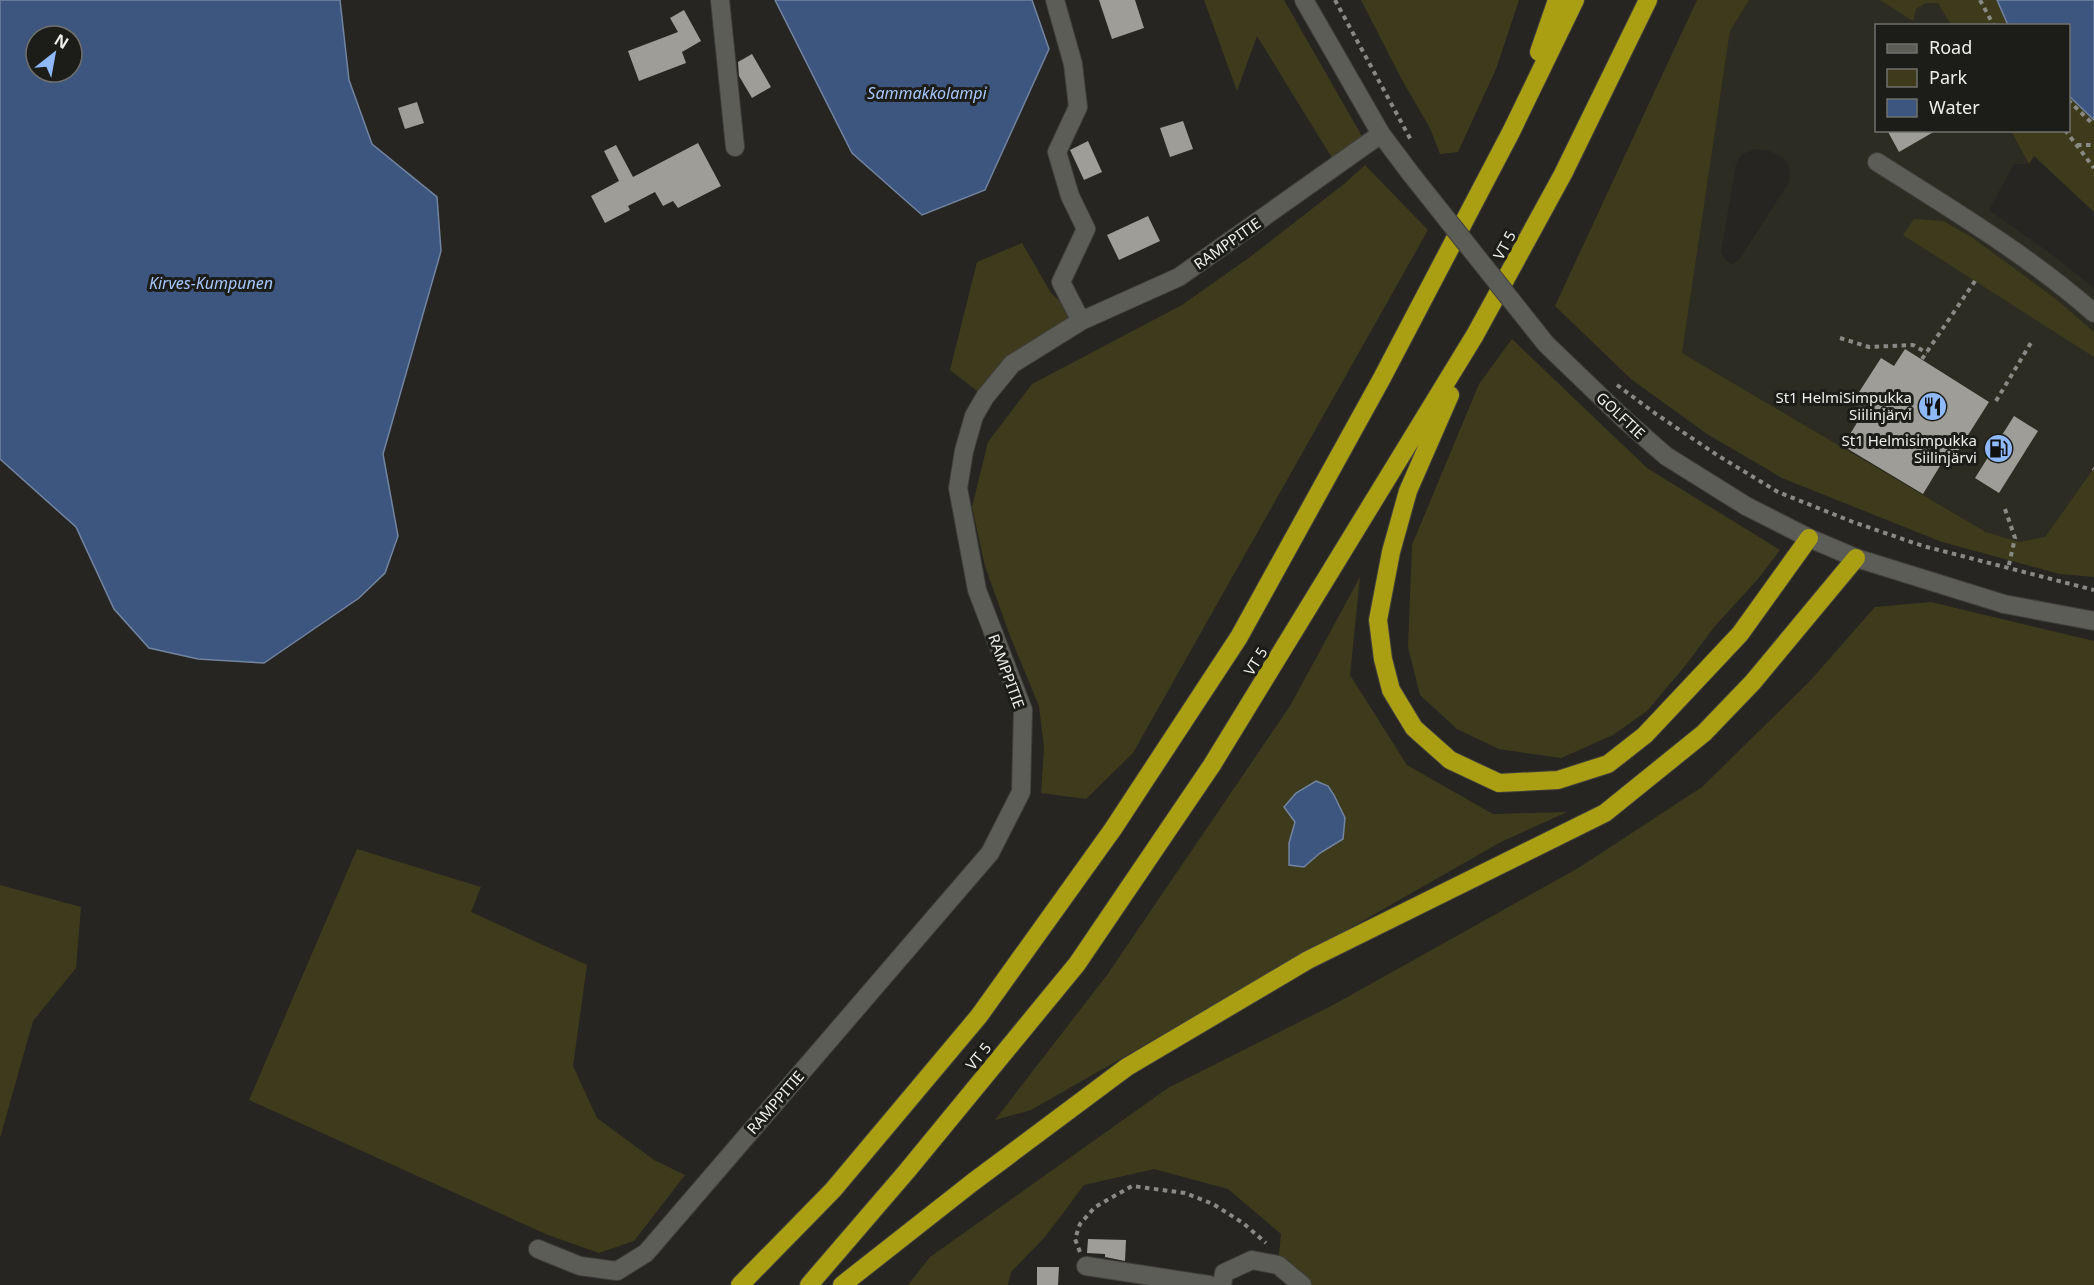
<svg xmlns="http://www.w3.org/2000/svg" width="2094" height="1285" font-family="'Noto Sans',sans-serif">
<rect width="100%" height="100%" fill="#262521"/>
<path fill="#2d2c22" fill-rule="evenodd" d="M1749,0H1880L1913,20L1916,9L1926,3H1939L1951,25L1876,26V130L2011,131L2029,164H2014L1989,210L2050,253L2094,288V468L2045,537L2019,542L1987,532L1682,353L1730,31ZM1754,149L1770,151L1783,158L1788,164L1790,174L1789,182L1739,260L1733,264L1726,261L1721,252L1736,164L1741,155Z"/>
<path fill="#3e3b1c" fill-rule="evenodd" d="M1204,0H1284L1367,145L1337,166L1257,36L1237,91Z
M1361,0H1519L1496,69L1458,152L1440,154L1430,128L1402,80Z
M1697,0H1749L1730,31L1682,353L1986,532L2019,542L2045,537L2094,468V577L2060,574L1942,542L1782,478L1707,434L1631,379L1555,306Z
M1880,0H1997L2008,25H1951L1938,3H1926L1916,9L1913,21Z
M2069,96L2094,120V212L2034,156L2029,164L2011,131L2068,130Z
M1365,165L1428,230L1133,753L1086,799L1041,793L1044,748L1039,706L1010,636L985,566L972,507L988,442L1032,384L1182,305L1250,257L1344,184Z
M1914,219L1943,221L1973,238L2057,300L2094,332V357L1903,235Z
M1022,243L1051,293L1081,321L985,397L950,370L977,262Z
M1512,339L1647,468L1780,550L1758,579L1715,626L1685,666L1647,711L1613,735L1561,758L1499,749L1457,729L1420,695L1408,647L1412,545L1479,384Z
M1360,577L1350,675L1407,765L1493,814L1567,812L1501,842L1031,1110L995,1120L1107,975L1290,706ZM1328,786L1334,795L1345,818L1320,853L1304,867L1289,843L1295,822Z
M1931,602L2094,641V1285H1302L1278,1265L1281,1234L1228,1189L1154,1169L1084,1185L1045,1237L1011,1272L1008,1285H908L930,1257L1168,1088L1333,1005L1580,867L1702,787L1809,682L1875,607Z
M357,849L481,887L471,912L587,965L573,1066L597,1118L654,1160L685,1175L634,1241L599,1253L548,1235L249,1100Z
M0,885L81,907L76,968L33,1021L0,1138Z"/>
<path fill="#3d567f" stroke="#7284a0" stroke-width="1.5" fill-rule="evenodd" d="M0,0H340L349,80L372,144L437,197L441,251L383,454L398,536L385,573L359,598L264,663L198,659L149,648L114,609L76,527L0,459ZM36,36H72V72H36Z
M775,0H1032L1049,49L985,190L922,215L852,153Z
M1997,0H2094V120L2069,96L2068,26L2008,25Z
M1316,781L1328,786L1334,795L1345,818L1343,839L1320,853L1304,867L1289,865V843L1295,822L1284,807L1296,793Z"/>
<path fill="#9e9d98" d="M1099,0H1135L1144,28L1112,39Z
M684,10L701,41L682,52L686,63L639,81L628,51L678,32L670,18Z
M752,54L771,87L752,98L739,76L738,62Z
M417,102L424,123L405,129L398,108Z
M1183,121L1193,149L1170,157L1160,128Z
M1887,130H1937L1899,152Z
M1088,141L1102,172L1084,180L1070,150Z
M698,143L721,186L678,208L673,201L663,206L655,192L628,206L630,210L605,223L591,196L619,181L604,151L616,145L633,177Z
M1148,216L1160,241L1119,260L1107,235Z
M1905,349L1989,402L1949,465L1943,461L1923,494L1843,446L1864,411L1852,403L1881,358L1894,366Z
M2014,416L2038,431L1999,493L1975,478Z
M1088,1239L1126,1240L1125,1261L1105,1257V1254L1087,1253Z
M1037,1267H1059L1058,1285H1037Z"/>
<g fill="none" stroke-linecap="round" stroke-linejoin="round">
<defs>
<path id="minor" d="M720,0L735,147
M1055,0L1073,64L1078,107L1057,152L1070,196L1086,229L1061,282L1081,321
M1304,0L1381,134L1411,174
M1877,162C1951,209 2028,255 2094,313
M1546,344L1625,420L1666,456L1746,506L1809,538L1856,558L2004,604L2094,621
M538,1249L580,1266L617,1271L646,1253L990,853L1021,792L1023,710L977,590L958,488L964,451L974,416L985,397L1012,364L1081,321L1179,277L1381,134
M1086,1266L1209,1285
M1222,1285L1224,1273L1252,1260L1278,1265L1302,1285"/>
<path id="highway" d="M1539,52L1557,0
M1450,395L1408,491L1391,552L1378,620L1383,659L1391,690L1414,728L1450,760L1499,783L1558,780L1608,764L1645,735L1740,634L1809,538
M740,1285L833,1190L979,1016L1113,829L1239,637L1382,378L1511,132L1575,0
M809,1285L907,1171L1077,964L1212,765L1475,335L1563,174L1648,0
M842,1285L973,1182L1127,1067L1308,960L1605,813L1704,733L1753,682L1856,558"/>
</defs>
<use href="#minor" stroke="#403f3c" stroke-width="20"/>
<use href="#highway" stroke="#403f3c" stroke-width="20"/>
<path stroke="#898985" stroke-width="4" stroke-dasharray="4.5 4.5" stroke-linecap="butt" d="M1335,0L1412,142
M1980,0L1994,26
M2068,100L2094,125
M2065,130L2094,168
M2077,145H2094
M1840,338L1869,347L1913,345L1927,353
M1922,359L1975,281
M1617,385L1656,414L1717,455L1778,492L1853,522L1923,546L2094,590
M1996,401L2032,341
M2093,468L2094,469
M2005,509L2015,538L2008,569
M1080,1252L1075,1239L1080,1224L1095,1207L1132,1186L1185,1193L1213,1204L1243,1223L1266,1243"/>
<use href="#minor" stroke="#5d5d58" stroke-width="18"/>
<use href="#highway" stroke="#aa9e13" stroke-width="18"/>
<defs>
<path id="minor-bridge" d="M1411,174L1546,344"/>
</defs>
<use href="#minor-bridge" stroke="#403f3c" stroke-width="20" stroke-linecap="butt"/>
<use href="#minor-bridge" stroke="#5d5d58" stroke-width="18"/>
</g>
<defs>
<symbol id="restaurant-disc" viewBox="-11 -11 22 22"><circle r="9.5" fill="#8eb9fc" stroke="#1c1c18"/><path d="M-5-6h1v4h1v-4h1v4h1v-4h1v5L-1.5 .5V6h-2V.5L-5-1ZM5-6V6H3V1.5H1.5Q1.5-4 5-6Z" fill="#111"/></symbol>
<symbol id="fuel-disc" viewBox="-11 -11 22 22"><circle r="9.5" fill="#8eb9fc" stroke="#1c1c18"/><path d="M-5.5-6h7V0h2V4h1.3V-2.5L3-4.5l.8-.8L6-3V5H2.5V1h-1V6h-7ZM-4.2-4.7v3.2H.2V-4.7Z" fill="#111"/></symbol>
</defs>
<g fill-rule="evenodd">
<use href="#restaurant-disc" x="1916" y="390" width="33" height="33"/>
<use href="#fuel-disc" x="1982" y="432" width="33" height="33"/>
</g>
<g text-anchor="middle" dominant-baseline="central" stroke-width="6" stroke-linejoin="round" paint-order="stroke">
<g font-size="15" fill="#eeeeec" stroke="#1c1c18">
<text transform="translate(1227 243) rotate(-35)">RAMPPITIE</text>
<text transform="translate(1504 245) rotate(-61)">VT 5</text>
<text transform="translate(1621 415) rotate(43)">GOLFTIE</text>
<text transform="translate(1255 661) rotate(-58)">VT 5</text>
<text transform="translate(1007 671) rotate(70)">RAMPPITIE</text>
<text transform="translate(978 1056) rotate(-51)">VT 5</text>
<text transform="translate(775 1102) rotate(-49)">RAMPPITIE</text>
</g>
<g font-size="15" fill="#eeeeec" stroke="#1c1c18" text-anchor="end">
<text x="1912" y="397">St1 HelmiSimpukka<tspan x="1912" dy="17">Siilinjärvi</tspan></text>
<text x="1977" y="440">St1 Helmisimpukka<tspan x="1977" dy="17">Siilinjärvi</tspan></text>
</g>
<g font-size="16" font-style="italic" fill="#a6c7fc" stroke="#1c1c18">
<text x="927" y="93">Sammakkolampi</text>
<text x="211" y="283">Kirves-Kumpunen</text>
</g>
</g>
<rect x="1875" y="24" width="195" height="108" fill="#1c1c18" stroke="#70706d" stroke-width="1.5"/>
<rect x="1887" y="44" width="30" height="9" fill="#5d5d58" stroke="#70706d" stroke-width="1.5"/>
<text x="1929" y="54" font-size="18" fill="#eeeeec">Road</text>
<rect x="1887" y="69" width="30" height="18" fill="#3e3b1c" stroke="#70706d" stroke-width="1.5"/>
<text x="1929" y="84" font-size="18" fill="#eeeeec">Park</text>
<rect x="1887" y="99" width="30" height="18" fill="#3d567f" stroke="#70706d" stroke-width="1.5"/>
<text x="1929" y="114" font-size="18" fill="#eeeeec">Water</text>
<g transform="translate(54 54) rotate(31)"><circle r="28" fill="#1c1c18" stroke="#70706d" stroke-width="1.5"/>
<path d="M0-4.5L10 22L0 15L-10 22Z" fill="#8eb9fc"/>
<text y="-9" font-size="16" font-weight="bold" text-anchor="middle" fill="#eeeeec">N</text>
</g>
</svg>
